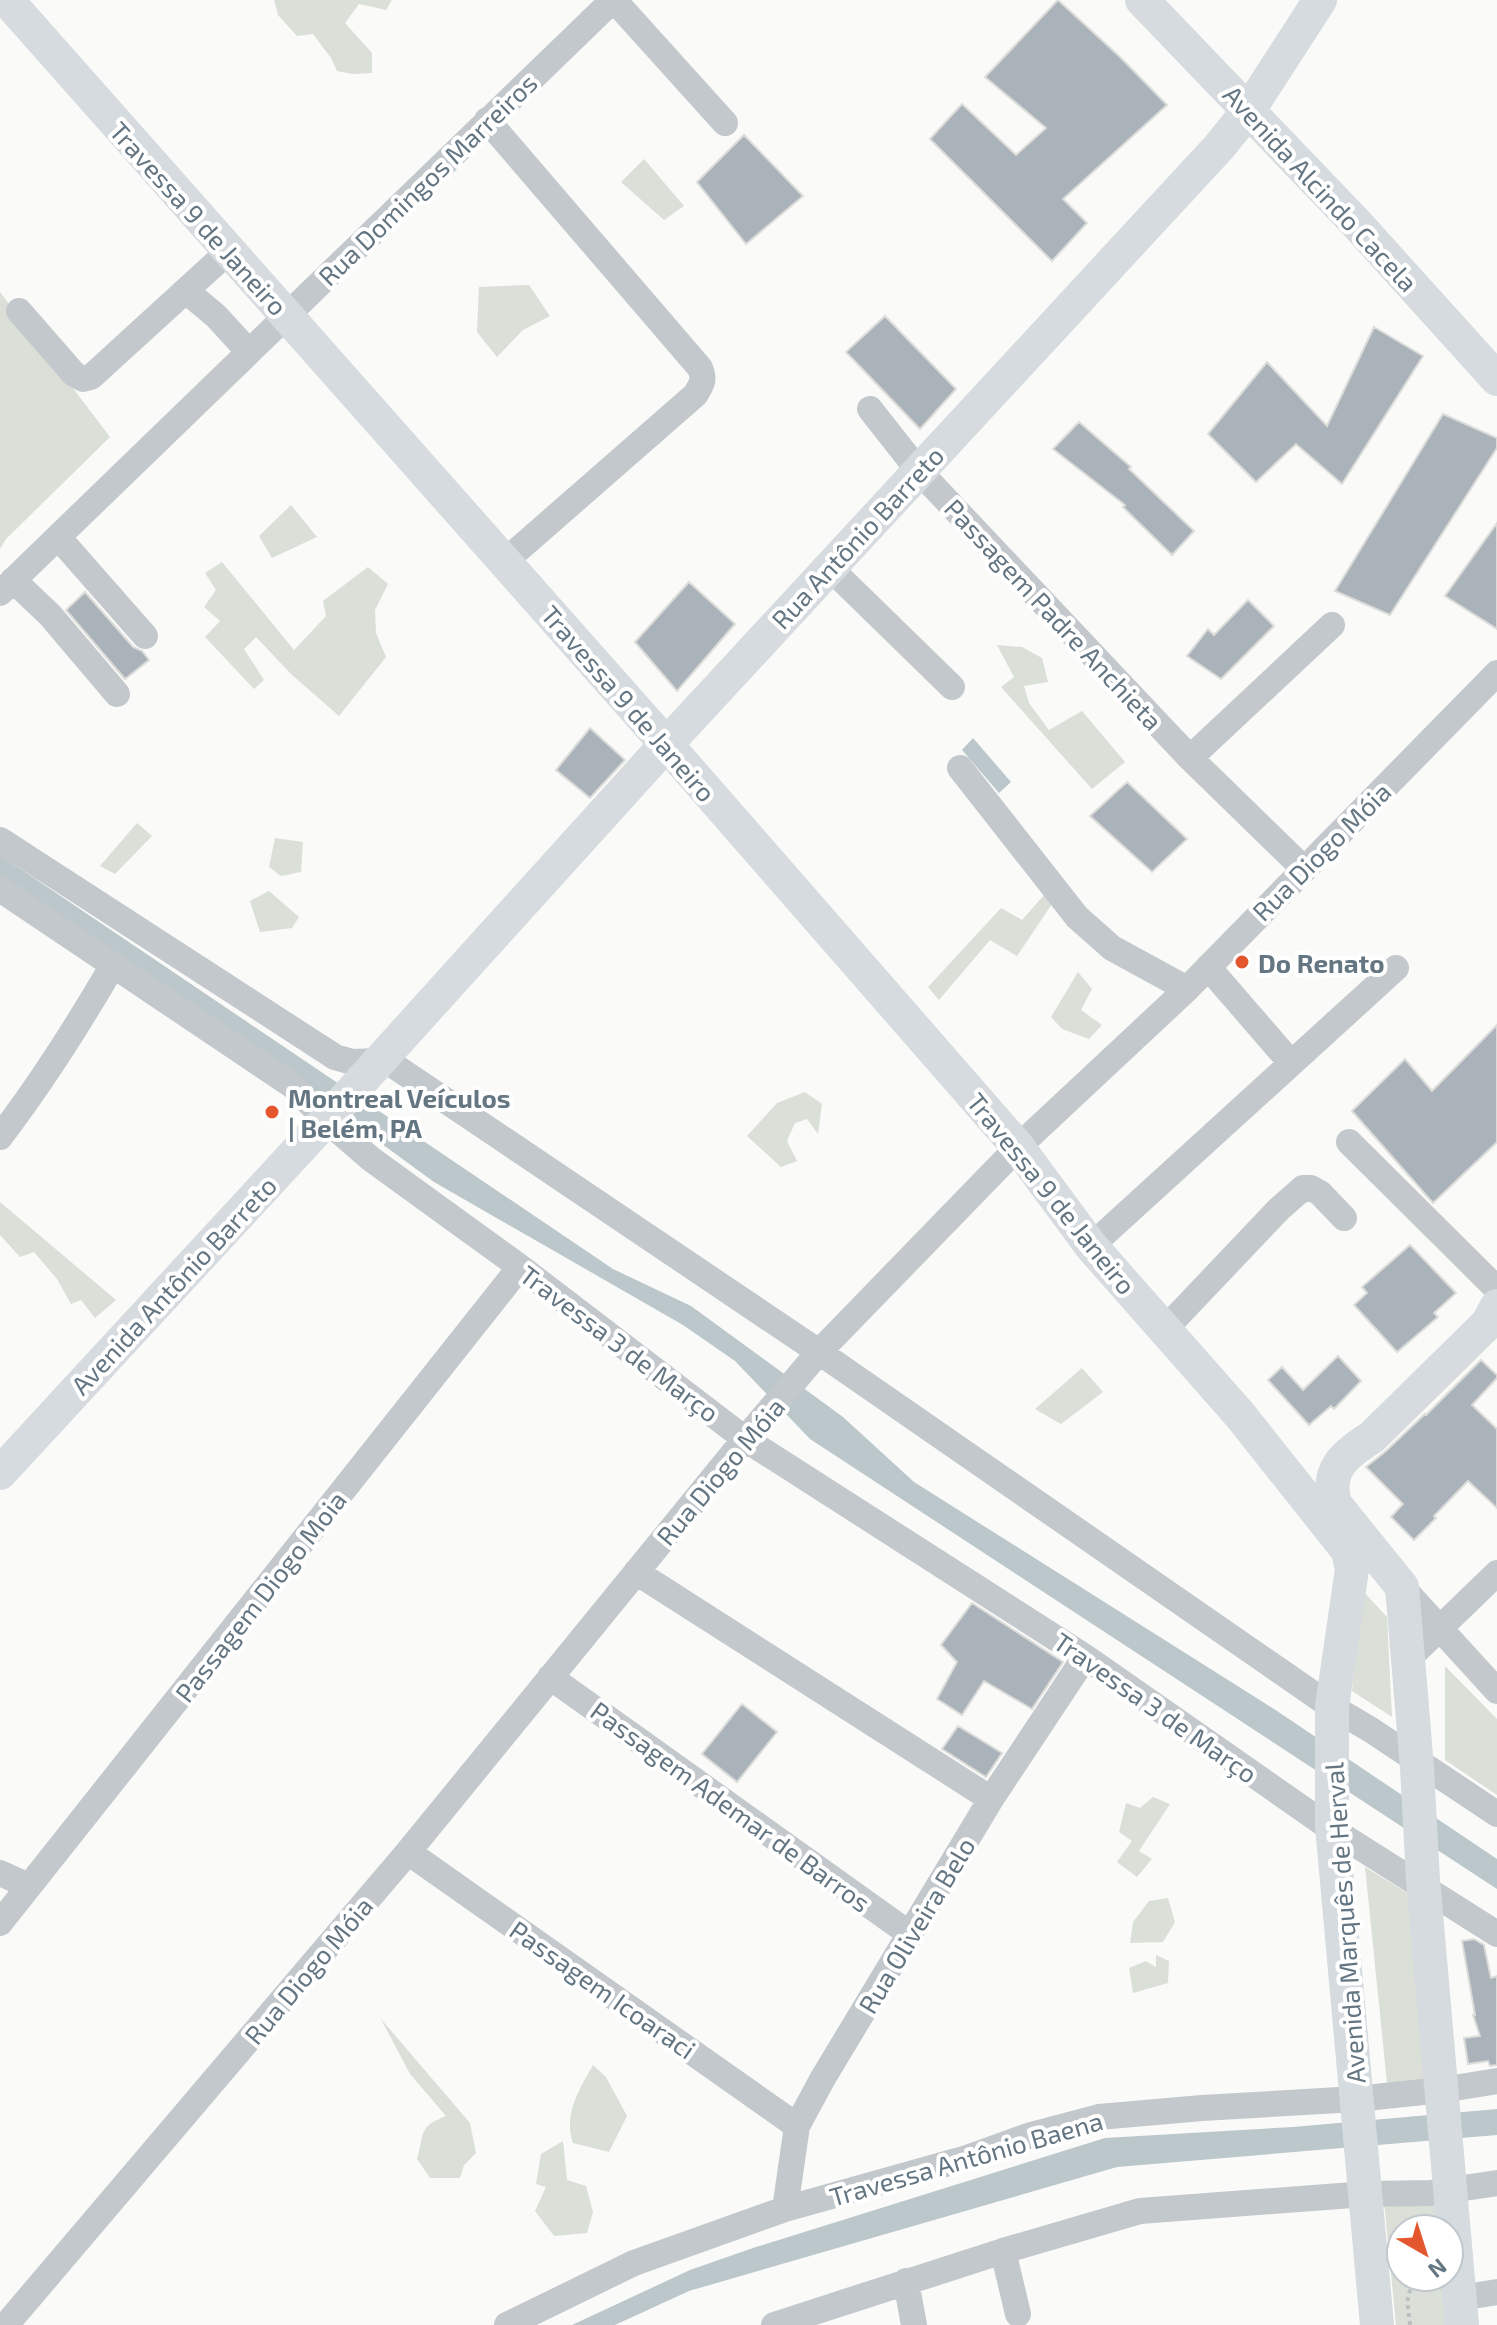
<svg xmlns="http://www.w3.org/2000/svg" width="1497" height="2325" font-family="'Exo 2',sans-serif">
<rect width="100%" height="100%" fill="#fafaf8"/>
<path fill="#dadfd7" d="M274,0H392L386,10L359,4L345,23L372,53V73L353,74L337,71L331,58L313,34L297,36L278,15Z
M644,159L684,206L664,220L621,182Z
M529,285L550,316L523,330L497,357L477,332L479,287Z
M0,292L110,437L6,539L0,549Z
M291,505L317,537L272,558L259,536Z
M222,562L294,650L326,616L323,601L368,567L388,584L375,610L376,633L386,657L339,716L291,674L256,637L244,649L264,680L254,689L205,637L220,621L204,607L216,590L205,573Z
M997,645L1022,647L1042,658L1048,682L1024,686L1029,703L1049,730L1082,711L1125,762L1092,789L1001,687L1014,677Z
M137,823L152,836L115,874L100,866Z
M275,838L303,842L301,872L281,876L269,867Z
M269,891L299,917L292,928L260,932L250,901Z
M1044,895L1052,904L1017,956L990,940L939,1000L928,987L1001,908L1022,920Z
M1078,972L1092,989L1081,1010L1102,1025L1089,1039L1062,1029L1051,1017Z
M805,1092L822,1104L818,1134L807,1119L795,1123L787,1141L797,1161L781,1167L747,1136L777,1103Z
M0,1202L116,1300L95,1318L81,1300L71,1304L57,1279L34,1252L20,1257L0,1235Z
M1082,1368L1103,1392L1061,1424L1035,1409Z
M1363,1591L1387,1617L1392,1717L1352,1691Z
M1445,1666L1497,1719V1795L1445,1760Z
M1153,1797L1170,1804L1139,1851L1152,1859L1137,1877L1117,1862L1132,1841L1119,1832L1126,1803L1140,1808Z
M1365,1867L1422,1902L1436,2080L1387,2083Z
M1168,1898L1175,1922L1163,1942L1130,1943L1133,1922L1149,1901Z
M1156,1955L1169,1961L1168,1983L1133,1993L1129,1968L1146,1961L1156,1967Z
M381,2019L470,2123L476,2153L464,2165L460,2178H430L417,2159C425,2132 418,2127 446,2116L410,2074Z
M593,2065L606,2077L627,2116L609,2152L573,2143C563,2114 579,2090 593,2065Z
M563,2141L567,2180L586,2186L593,2212L587,2233L554,2236L535,2211L546,2187L536,2184L541,2154Z
M1439,2196L1442,2229H1401V2277H1447L1451,2325H1396L1384,2202Z"/>
<path fill="#bbc7cb" d="M973,738L1011,782L999,793L962,750Z
M0,855L613,1269L691,1306L843,1417L914,1482L1277,1711L1497,1859V1889L810,1439L735,1361L683,1325L434,1182L308,1090L0,877Z
M1497,2109V2135L1117,2167L689,2291L615,2325H572L690,2270L750,2249L1105,2138L1293,2127Z"/>
<path fill="#aab3b9" stroke="#dcdcda" stroke-width="2" d="M1058,0L1120,57L1167,105L1063,199L1087,223L1052,261L930,139L962,104L1016,155L1046,128L985,77Z
M744,135L803,196L746,244L697,182Z
M885,316L956,389L920,429L846,352Z
M1374,327L1423,356L1342,484L1296,444L1256,482L1208,434L1267,362L1327,426Z
M1443,414L1497,438V448L1390,615L1335,591Z
M1079,422L1131,467L1129,469L1194,531L1172,555L1123,507L1125,505L1053,449Z
M1497,523V629L1445,596Z
M689,582L735,624L677,691L635,642Z
M85,592L133,647L142,651L149,660L125,679L66,610Z
M1248,600L1274,626L1221,679L1187,656L1208,629L1214,635Z
M590,728L625,760L590,798L556,770Z
M1127,782L1187,839L1152,872L1090,816Z
M1497,1025V1142L1433,1203L1352,1111L1405,1059L1432,1091Z
M1410,1245L1456,1293L1434,1313L1438,1317L1397,1352L1354,1305L1367,1293L1362,1287Z
M1338,1356L1361,1381L1334,1409L1331,1406L1309,1425L1268,1380L1282,1367L1303,1390Z
M1481,1360L1497,1375V1378L1472,1405L1497,1429V1508L1468,1481L1434,1516L1436,1518L1414,1540L1391,1517L1403,1504L1366,1467L1386,1451L1425,1414L1426,1415Z
M972,1603L1063,1662L1032,1709L984,1681L962,1715L937,1699L957,1662L941,1645Z
M742,1704L777,1732L737,1782L702,1754Z
M958,1726L1002,1753L986,1777L942,1749Z
M1474,1939L1484,1945L1491,1978L1497,1976V2065L1490,2066L1488,2061L1468,2064L1464,2038L1480,2036L1473,2015H1475L1462,1941Z"/>
<g fill="none" stroke-linecap="round" stroke-linejoin="round">
<path stroke="#bbbfc2" stroke-width="4" stroke-dasharray="4 4" stroke-linecap="butt" d="M1410,2325C1408,2303 1402,2290 1424,2277"/>
<path stroke="#c3c8cc" stroke-width="26" d="M614,0L725,123
M487,120L700,368C705,380 702,384 695,395L504,562
M186,291L216,316L249,352
M19,311L74,374L83,379L91,377L229,251
M870,409L918,470L1190,758L1303,868
M58,537L145,636
M829,567L952,687
M13,580L50,615L117,694
M0,593L613,0
M1190,758L1332,625
M960,768L1077,917L1112,948L1187,989
M0,840L335,1057L352,1062L378,1061
M0,889L293,1086L326,1120L371,1159L520,1267L745,1439L1085,1657L1333,1830L1497,1934
M1208,967L1291,1063
M381,1057L819,1352L1332,1707L1371,1730L1497,1814
M0,1137C42,1082 78,1025 113,965
M1349,1142L1497,1289
M1091,1246L1396,968
M1165,1329L1279,1209L1303,1188H1311L1320,1193L1344,1218
M636,1572L991,1799
M1402,1587L1497,1691
M1408,1659L1497,1573
M550,1677L911,1935
M408,1852L797,2126
M0,1873L29,1886
M0,1923L520,1267
M785,2209L797,2126L823,2078L991,1799L1085,1657
M1003,2251L1018,2314
M906,2281L914,2325
M1460,2298L1497,2292
M6,2325L408,1852L745,1439L819,1352L1018,1147L1187,989L1497,673
M507,2325L634,2263L785,2209L967,2158L1031,2135L1099,2117L1202,2108L1356,2099L1442,2090L1497,2081
M774,2325L1003,2251L1140,2211L1366,2194L1430,2193L1497,2183"/>
<path stroke="#d6dbdf" stroke-width="34" d="M7,0L666,744L1018,1147L1091,1246L1240,1415L1348,1551L1352,1569L1332,1707V1826L1377,2325
M1142,0L1356,223L1497,379
M0,1473L326,1120L650,762L1219,147L1249,110L1320,0
M1462,2325L1423,1880L1417,1768L1402,1587L1335,1504C1325,1470 1345,1454 1372,1437L1487,1324L1497,1306"/>
</g>
<g fill="#e4572e" stroke="#fff" stroke-width="3">
<circle cx="1242" cy="962" r="8"/>
<circle cx="272" cy="1112" r="8"/>
</g>
<g text-anchor="middle" dominant-baseline="central" stroke-width="8" stroke-linejoin="round" paint-order="stroke">
<g font-size="26" fill="#657683" stroke="#fff">
<text transform="translate(427 179) rotate(-44)">Rua Domingos Marreiros</text>
<text transform="translate(1321 188) rotate(47)">Avenida Alcindo Cacela</text>
<text transform="translate(199 218) rotate(48)">Travessa 9 de Janeiro</text>
<text transform="translate(857 537) rotate(-47)">Rua Antônio Barreto</text>
<text transform="translate(1054 614) rotate(47)">Passagem Padre Anchieta</text>
<text transform="translate(629 703) rotate(49)">Travessa 9 de Janeiro</text>
<text transform="translate(1321 851) rotate(-45)">Rua Diogo Móia</text>
<text transform="translate(1052 1193) rotate(51)">Travessa 9 de Janeiro</text>
<text transform="translate(173 1285) rotate(-47)">Avenida Antônio Barreto</text>
<text transform="translate(620 1343) rotate(37)">Travessa 3 de Março</text>
<text transform="translate(720 1471) rotate(-50)">Rua Diogo Móia</text>
<text transform="translate(260 1596) rotate(-52)">Passagem Diogo Moia</text>
<text transform="translate(1156 1707) rotate(35)">Travessa 3 de Março</text>
<text transform="translate(731 1806) rotate(36)">Passagem Ademar de Barros</text>
<text transform="translate(1344 1923) rotate(-94)">Avenida Marquês de Herval</text>
<text transform="translate(916 1925) rotate(-59)">Rua Oliveira Belo</text>
<text transform="translate(308 1970) rotate(-50)">Rua Diogo Móia</text>
<text transform="translate(603 1989) rotate(35)">Passagem Icoaraci</text>
<text transform="translate(966 2158) rotate(-16)">Travessa Antônio Baena</text>
</g>
<g font-size="26" font-weight="bold" fill="#657683" stroke="#fff" text-anchor="start">
<text x="1258" y="962">Do Renato</text>
<text x="288" y="1097">Montreal Veículos<tspan x="288" dy="30">| Belém, PA</tspan></text>
</g>
</g>
<g transform="translate(1425 2253) rotate(141)"><circle r="38" fill="#ffffff" stroke="#c1c8cd" stroke-width="2"/>
<path d="M0-6L14 30L0 20L-14 30Z" fill="#e4572e"/>
<text y="-12" font-size="22" font-weight="bold" text-anchor="middle" fill="#657683">N</text>
</g>
</svg>
